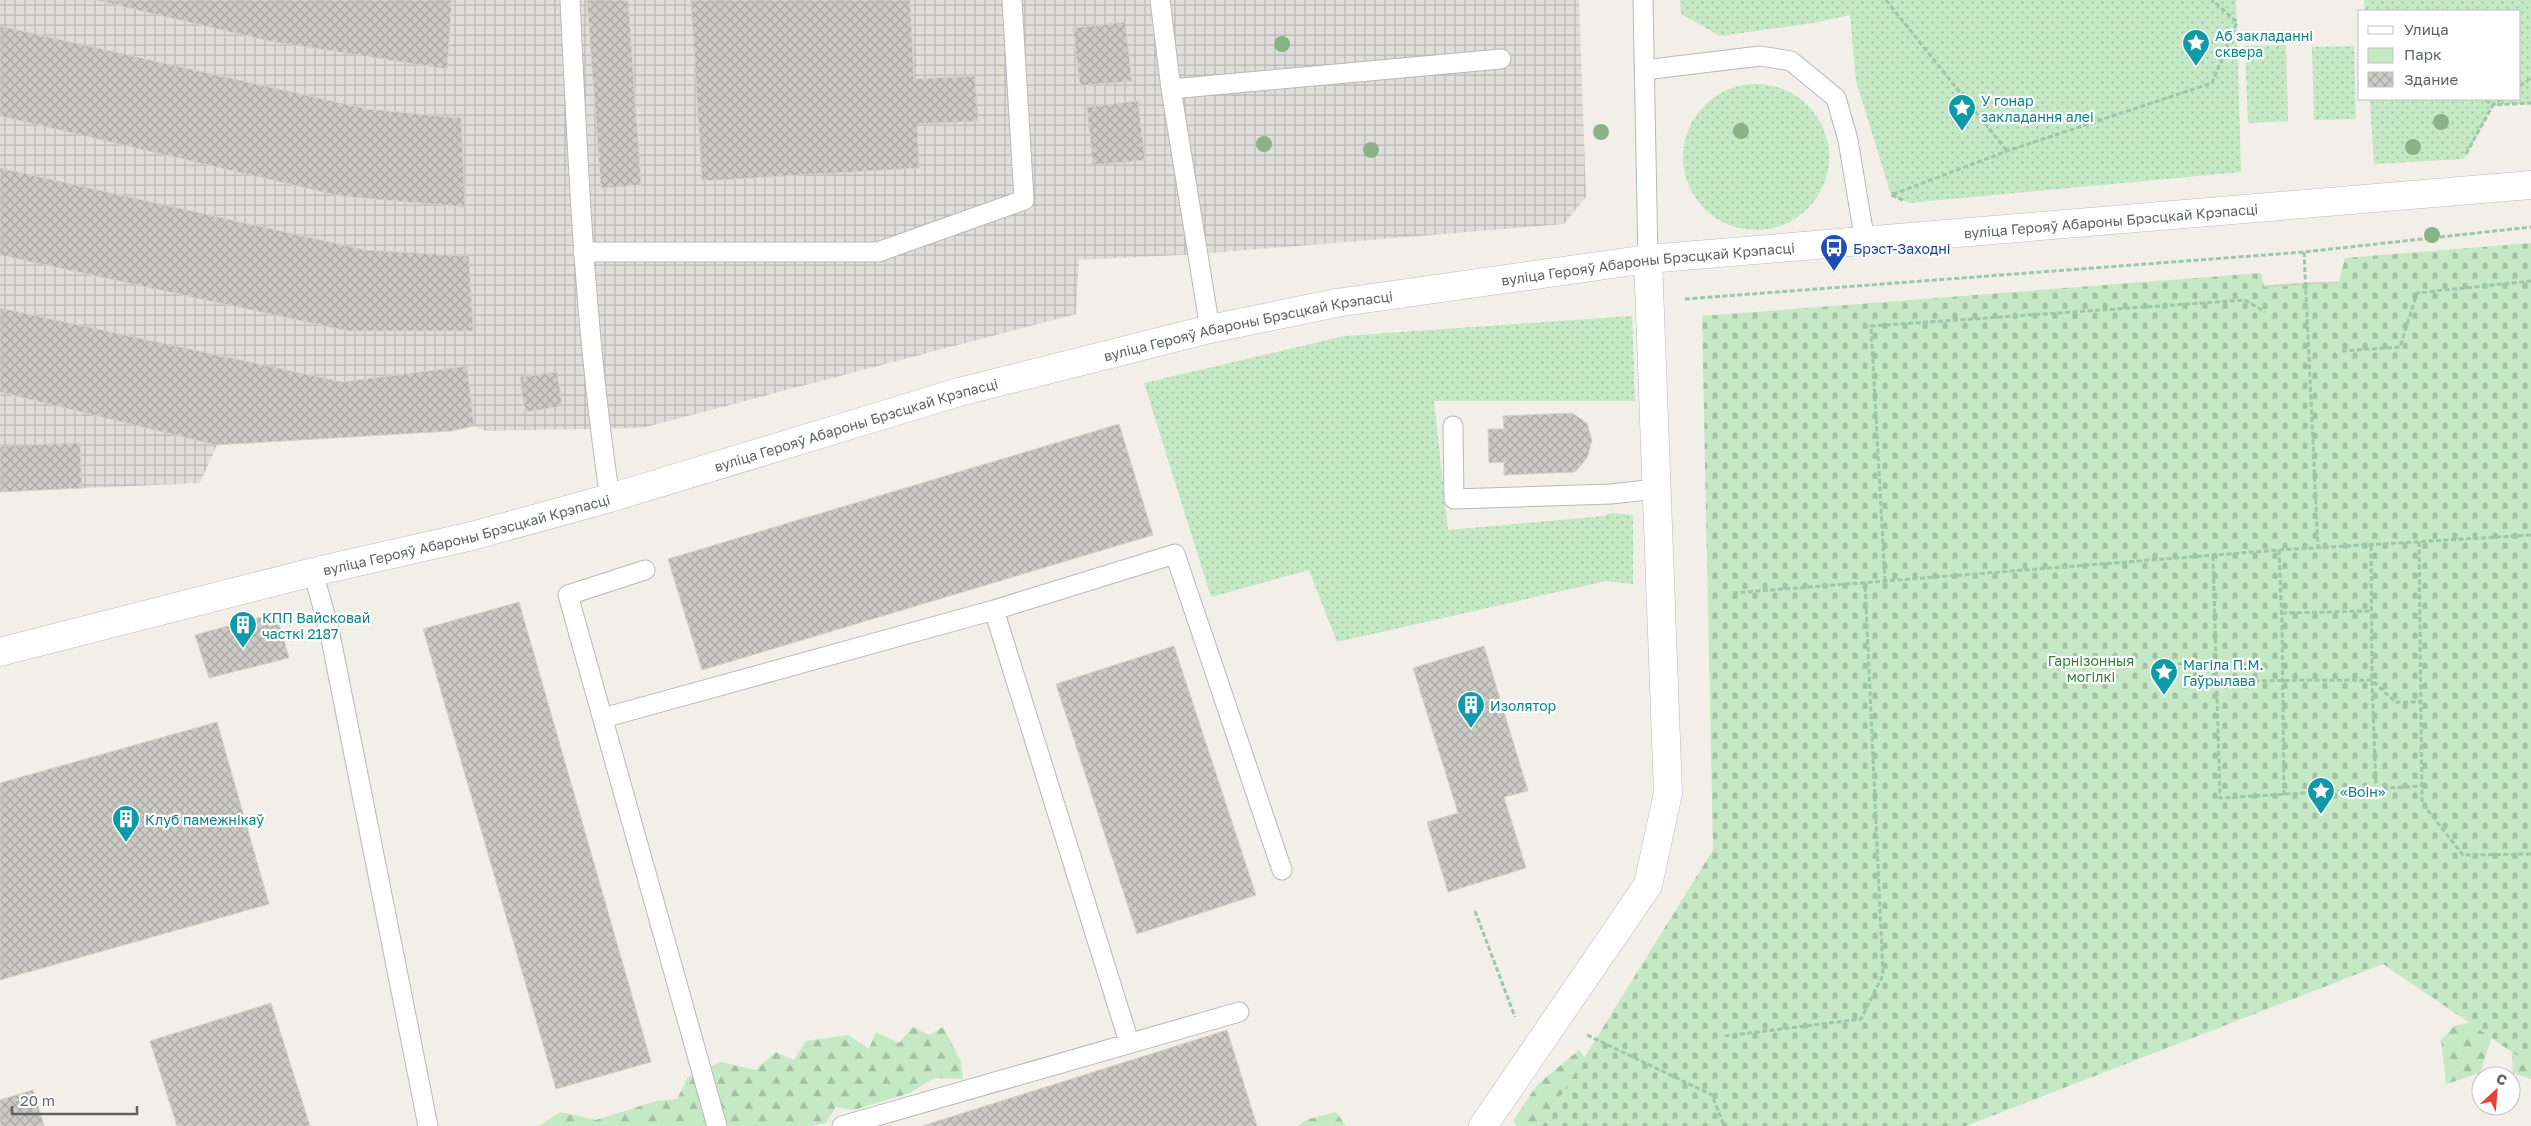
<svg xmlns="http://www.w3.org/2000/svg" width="2531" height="1126" font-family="'Golos Text',sans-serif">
<defs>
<pattern id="industrial-grid" width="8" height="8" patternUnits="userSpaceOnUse" patternTransform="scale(1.25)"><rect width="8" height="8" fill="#e0deda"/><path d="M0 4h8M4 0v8" fill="none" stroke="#b9b8b5"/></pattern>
<pattern id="green-dots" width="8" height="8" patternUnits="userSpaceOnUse" patternTransform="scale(1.25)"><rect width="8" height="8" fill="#c5e8c5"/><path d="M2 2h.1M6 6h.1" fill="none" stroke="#a3c0a4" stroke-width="1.8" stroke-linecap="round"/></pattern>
<pattern id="forest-firs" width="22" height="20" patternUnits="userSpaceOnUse" patternTransform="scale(1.25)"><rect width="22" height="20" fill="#c5e8c5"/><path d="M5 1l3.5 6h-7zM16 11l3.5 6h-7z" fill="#a3c0a4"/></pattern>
<pattern id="cemetery-stones" width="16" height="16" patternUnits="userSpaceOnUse" patternTransform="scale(1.25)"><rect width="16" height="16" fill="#c5e8c5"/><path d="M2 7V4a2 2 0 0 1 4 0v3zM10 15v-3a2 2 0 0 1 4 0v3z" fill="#a3c0a4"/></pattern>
<pattern id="building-cross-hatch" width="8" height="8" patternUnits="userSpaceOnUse" patternTransform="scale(1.25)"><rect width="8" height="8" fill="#cccac5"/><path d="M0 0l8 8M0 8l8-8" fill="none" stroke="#a9a8a4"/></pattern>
</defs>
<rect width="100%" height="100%" fill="#f1efe8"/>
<path fill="url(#industrial-grid)" d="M0,0H1579L1586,197L1564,224L1200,254L1079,260L1076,314L642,428L486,431L474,426L217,445L200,483L0,492Z"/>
<path fill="url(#green-dots)" d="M1680,0H2236L2241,172L1909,203L1891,195L1856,81L1850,15L1813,23L1720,36L1681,14Z
M2364,0H2531V103L2493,105L2464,159L2374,164L2370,99H2520V11H2365Z
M2286,45L2288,121L2248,123L2245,46Z
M2354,46L2356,119L2314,120L2312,47Z
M1683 157a73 73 0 1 1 146 0a73 73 0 1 1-146 0Z
M1632,316L1635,401H1434L1448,530L1604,516L1610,513L1633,515V584L1606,581L1337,642L1309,570L1211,597L1144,383L1344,336Z"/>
<path fill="url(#forest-firs)" d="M2531,1015V1079L2513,1073L2510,1026L2495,1027L2480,1073L2446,1084L2441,1040L2454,1026L2491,1018Z
M913,1027L929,1035L943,1027L961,1061L963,1079L934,1078L910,1093L854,1110L836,1107L826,1123L809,1126H539L561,1112L596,1120L656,1101L677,1099L688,1077L721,1062L755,1070L776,1052L794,1060L806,1041L848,1035L869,1049L876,1032L899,1043Z
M1579,1050L1603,1082L1596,1126H1517L1513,1121L1537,1085Z
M1336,1112L1346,1126H1298L1306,1120Z"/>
<path fill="url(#cemetery-stones)" d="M2531,243V1065L2383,964L1966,1126H1542L1713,850L1702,316L2261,273L2264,286L2339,282L2345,258Z"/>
<path fill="url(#building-cross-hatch)" stroke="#d6d1c6" d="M95,0H452L447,69L269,41Z
M587,0H628L641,185L601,188Z
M691,0H910L914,79L975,76L978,121L917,124L919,168L702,181Z
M1125,22L1132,81L1080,86L1073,28Z
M0,26L367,109L461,118L465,207L340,196L0,116Z
M1138,101L1145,160L1093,165L1087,107Z
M0,168L365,250L469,256L473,331H348L0,255Z
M2339,282L2264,287V286L2306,283Z
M0,308L342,382L467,366L474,426L451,431L216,445L0,392Z
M557,372L562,406L525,412L520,377Z
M1572,413L1587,423L1592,441L1587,458L1575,472L1504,475V462L1489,463L1488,429H1504L1503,416Z
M1119,424L1153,535L702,670L668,559Z
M80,443L82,488L0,492V446Z
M519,602L651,1062L556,1089L423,629Z
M276,613L289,658L209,678L195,635Z
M1174,646L1256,895L1137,934L1056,684Z
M1484,646L1528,791L1504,797L1526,868L1448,892L1427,822L1458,813L1413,668Z
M217,722L269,904L0,980V783Z
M271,1003L310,1126H177L150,1041Z
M1227,1030L1257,1126H922Z
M33,1090L44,1126H0V1100Z"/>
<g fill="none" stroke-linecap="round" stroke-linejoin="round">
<defs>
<path id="service" d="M570,0C578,166 585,333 610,498
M1160,0L1171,89L1210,329
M1643,0L1648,259
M1644,70L1760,56L1791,61L1836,98L1848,140L1865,242
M1171,89L1501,59
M583,252H878L1024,200L1012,0
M1453,426L1454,499L1611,494L1656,489
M645,570L568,595L717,1126
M313,572L329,629L428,1126
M994,610L1129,1042
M603,718L994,610L1175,554L1282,870
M842,1126L1239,1012"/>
<path id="minor" d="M1483,1126L1648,885L1668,793L1648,259"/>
<g id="secondary">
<path id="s1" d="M0,652L313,572L472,536L610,498L959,392L1210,329L1336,303L1648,259L2531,185"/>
</g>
</defs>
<use href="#service" stroke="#b5b8bc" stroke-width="21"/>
<use href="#minor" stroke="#b5b8bc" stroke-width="29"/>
<use href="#secondary" stroke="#b6babf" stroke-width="29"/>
<path stroke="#9cc7a9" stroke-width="3" stroke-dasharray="5 2.5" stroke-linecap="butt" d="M1886,0L2007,151
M2365,9L2367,11
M2520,86L2531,78
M2502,99L2493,105L2531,103
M2466,154L2493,105L2484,99
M1903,200L1891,195L2007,151L2212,83L2237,22L2212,0
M2304,252L2318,548
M1685,299L2304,252L2531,227
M2342,351L2400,347L2417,293L2531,281
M2419,542L2422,803L2463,855L2531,854
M2371,546L2372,680L2376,789
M2279,550L2282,624L2284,795
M2213,556L2220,798L2422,786
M1885,581L1871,326L2245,300L2265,312
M1733,593L2279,550L2531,535
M2282,613L2371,611
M2162,678L2161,665L2216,661
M2217,683C2268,679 2320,681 2372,680L2395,702H2421
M1475,911L1515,1017
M1587,1035L1712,1095L1724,1126
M1725,1036L1861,1019L1883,975L1865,583"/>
<use href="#service" stroke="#fff" stroke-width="19"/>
<use href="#minor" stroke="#fff" stroke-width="28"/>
<use href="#secondary" stroke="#fff" stroke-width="28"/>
</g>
<g fill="#89b387">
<circle cx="1282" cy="44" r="8"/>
<circle cx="2441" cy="122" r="8"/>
<circle cx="1741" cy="131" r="8"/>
<circle cx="1601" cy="132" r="8"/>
<circle cx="1264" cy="144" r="8"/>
<circle cx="2413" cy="147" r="8"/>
<circle cx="1371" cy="150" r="8"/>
<circle cx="2432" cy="235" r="8"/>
</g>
<defs>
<symbol id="sight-pin" viewBox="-11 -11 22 30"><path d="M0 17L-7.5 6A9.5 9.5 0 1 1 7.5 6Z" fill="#0f9aa8" stroke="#fff"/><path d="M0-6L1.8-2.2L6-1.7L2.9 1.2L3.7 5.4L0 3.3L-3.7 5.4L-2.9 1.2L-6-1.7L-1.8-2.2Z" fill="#fff"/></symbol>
<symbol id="bus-pin" viewBox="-11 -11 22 30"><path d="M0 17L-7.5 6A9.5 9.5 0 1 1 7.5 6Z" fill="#1a4fb4" stroke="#fff"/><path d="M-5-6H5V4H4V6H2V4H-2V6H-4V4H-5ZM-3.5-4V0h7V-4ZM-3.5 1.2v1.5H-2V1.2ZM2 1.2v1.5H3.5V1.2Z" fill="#fff"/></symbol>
<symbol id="building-pin" viewBox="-11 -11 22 30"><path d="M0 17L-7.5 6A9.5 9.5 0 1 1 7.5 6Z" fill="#0f9aa8" stroke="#fff"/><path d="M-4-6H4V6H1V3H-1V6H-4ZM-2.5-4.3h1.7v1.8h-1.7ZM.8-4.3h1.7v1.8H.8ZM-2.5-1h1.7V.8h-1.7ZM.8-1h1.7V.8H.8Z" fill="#fff"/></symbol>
</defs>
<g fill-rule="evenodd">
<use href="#sight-pin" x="2180" y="27" width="32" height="43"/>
<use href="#sight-pin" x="1946" y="92" width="32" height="43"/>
<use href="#bus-pin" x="1818" y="232" width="32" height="43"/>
<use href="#building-pin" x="227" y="609" width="32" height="43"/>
<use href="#sight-pin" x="2148" y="656" width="32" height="43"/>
<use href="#building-pin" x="1455" y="689" width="32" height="43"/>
<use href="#sight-pin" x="2305" y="775" width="32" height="43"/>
<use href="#building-pin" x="110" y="803" width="32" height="43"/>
</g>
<g text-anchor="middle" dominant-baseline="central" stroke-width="4.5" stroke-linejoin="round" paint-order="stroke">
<g font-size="14" fill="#0d838f" stroke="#fff" text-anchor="start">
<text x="2215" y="35">Аб закладанні<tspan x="2215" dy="16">сквера</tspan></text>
<text x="1981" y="100">У гонар<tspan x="1981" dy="16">закладання алеі</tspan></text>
<text x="262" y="617">КПП Вайсковай<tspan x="262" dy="16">часткі 2187</tspan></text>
<text x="2183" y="664">Магіла П.М.<tspan x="2183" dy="16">Гаўрылава</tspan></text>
<text x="1490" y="705">Изолятор</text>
<text x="2340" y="791">«Воін»</text>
<text x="145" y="819">Клуб памежнікаў</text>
</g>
<g font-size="14" fill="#5f6368" stroke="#fff">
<text stroke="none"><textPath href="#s1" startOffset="2161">вуліца Герояў Абароны Брэсцкай Крэпасці</textPath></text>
<text stroke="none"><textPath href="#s1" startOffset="1696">вуліца Герояў Абароны Брэсцкай Крэпасці</textPath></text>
<text stroke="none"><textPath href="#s1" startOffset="1291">вуліца Герояў Абароны Брэсцкай Крэпасці</textPath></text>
<text stroke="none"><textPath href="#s1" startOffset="886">вуліца Герояў Абароны Брэсцкай Крэпасці</textPath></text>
<text stroke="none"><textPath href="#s1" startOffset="481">вуліца Герояў Абароны Брэсцкай Крэпасці</textPath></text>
</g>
<g font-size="14" fill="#164399" stroke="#fff" text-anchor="start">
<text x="1853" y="248">Брэст-Заходні</text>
</g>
<g font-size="14" fill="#348238" stroke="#fff">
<text x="2091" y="660">Гарнізонныя<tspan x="2091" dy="16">могілкі</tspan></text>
</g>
</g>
<rect x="2358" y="10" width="162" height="90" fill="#ffffff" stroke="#bfc1c3"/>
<rect x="2368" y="26" width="25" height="8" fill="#ffffff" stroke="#bfc1c3"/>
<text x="2404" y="35" font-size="15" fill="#5f6368">Улица</text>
<rect x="2368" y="48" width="25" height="15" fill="#c5e8c5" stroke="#bfc1c3"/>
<text x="2404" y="60" font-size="15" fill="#5f6368">Парк</text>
<rect x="2368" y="72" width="25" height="15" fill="url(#building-cross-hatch)" stroke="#bfc1c3"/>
<text x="2404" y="85" font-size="15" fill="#5f6368">Здание</text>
<g transform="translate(2496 1091) rotate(26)"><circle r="24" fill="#ffffff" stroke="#bfc1c3"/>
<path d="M0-4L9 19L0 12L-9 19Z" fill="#ea4335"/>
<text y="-8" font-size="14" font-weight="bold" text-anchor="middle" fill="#5f6368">С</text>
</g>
<path d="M12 1106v8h125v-8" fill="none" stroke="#5f6368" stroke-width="2.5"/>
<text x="20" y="1106" font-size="15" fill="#5f6368" stroke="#ffffff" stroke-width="4" paint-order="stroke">20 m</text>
</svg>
